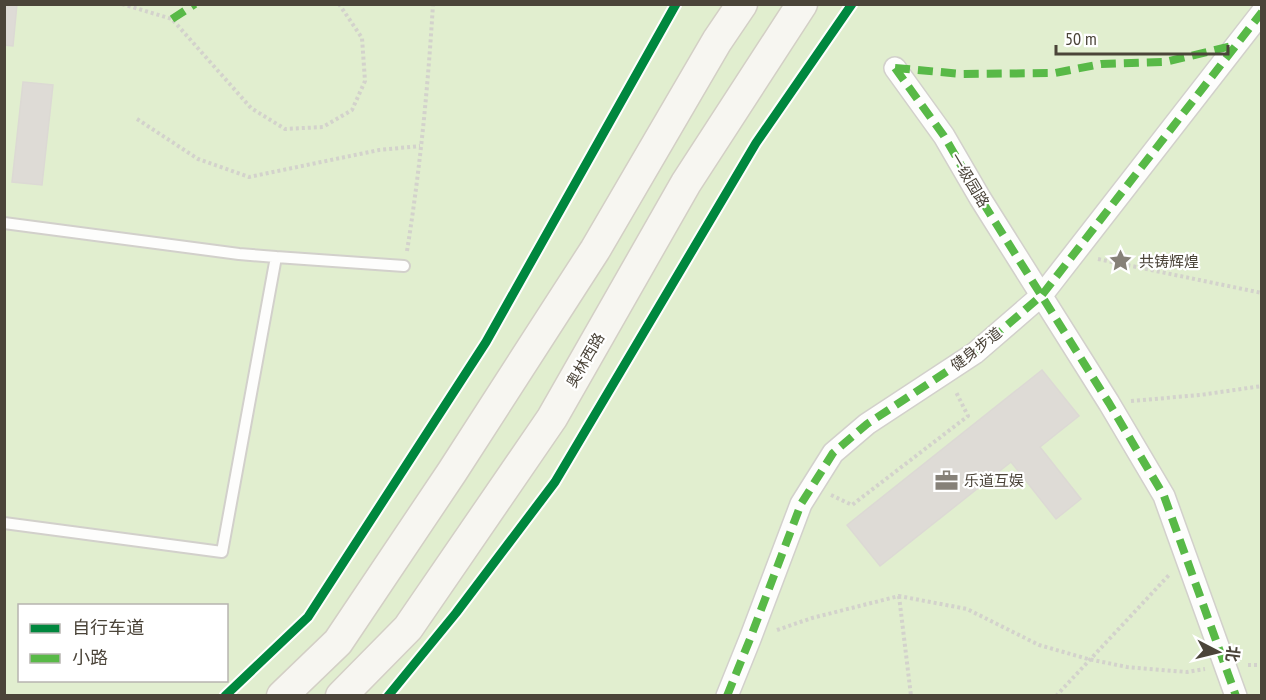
<svg xmlns="http://www.w3.org/2000/svg" width="1266" height="700" font-family="'PT Sans Narrow','Noto Sans SC',sans-serif">
<rect width="100%" height="100%" fill="#f4f2ee"/>
<path fill="#e1eecf" fill-rule="evenodd" d="M4,5H1261V695H5ZM20,606H226V680H20Z"/>
<path fill="#dedbd6" stroke="#dcd9d4" stroke-width="1.5" d="M4,4H17L13,46L4,45Z
M23,82L53,85L42,185L12,182Z
M1042,370L1079,416L1040,447L1081,499L1056,519L1011,462L880,566L847,525Z"/>
<g fill="none" stroke-linecap="round" stroke-linejoin="round">
<defs>
<path id="lane" d="M4,223L239,254L276,257
M4,523L222,552L276,257L404,266"/>
<path id="street" d="M895,68L944,136L980,198L1109,403L1164,496L1236,696
M727,696L750,639L801,504L833,453L867,424L975,353L1042,295L1262,12"/>
<path id="secondary" d="M282,696L338,642L452,472L595,250L717,41L742,4
M341,696L408,628L552,418L686,183L802,4"/>
</defs>
<use href="#lane" stroke="#d2d0cb" stroke-width="14"/>
<use href="#street" stroke="#d2d0cb" stroke-width="24"/>
<use href="#secondary" stroke="#d3cfc5" stroke-width="33"/>
<path stroke="#d3d2cc" stroke-width="4" stroke-dasharray="3 3" stroke-linecap="butt" d="M122,4L172,19L251,108L285,129L323,127L352,110L365,81L362,38L339,4
M137,119L198,159L249,177L379,150L420,146
M407,251C420,170 428,87 433,4
M1098,259L1262,293
M1131,401L1200,395L1262,386
M831,495L852,505L968,416L956,392
M899,596L911,696
M777,630L812,618L899,596L967,609L1039,645L1088,659L1127,667L1187,672L1205,669
M1248,665H1262
M1056,696L1169,575"/>
<use href="#lane" stroke="#fdfdfc" stroke-width="10"/>
<use href="#street" stroke="#fdfdfc" stroke-width="21"/>
<use href="#secondary" stroke="#f7f6f1" stroke-width="30"/>
<path stroke="#58b947" stroke-width="8" stroke-dasharray="15 8" stroke-linecap="butt" d="M172,19L195,4
M895,68L944,136L980,198L1109,403L1164,496L1236,696
M895,68L962,74L1055,73L1101,64L1165,62L1236,45
M727,696L750,639L801,504L833,453L867,424L975,353L1042,295L1262,12"/>
<defs>
<path id="cycleway" d="M225,696L308,617L486,342L676,4
M388,696L456,613L555,482L756,143L852,4"/>
</defs>
<use href="#cycleway" stroke="#fff" stroke-width="13"/>
<use href="#cycleway" stroke="#00873e" stroke-width="9"/>
</g>
<defs>
<symbol id="sight-bare" viewBox="-9 -9 18 18"><path d="M0-6L1.8-2.2L6-1.7L2.9 1.2L3.7 5.4L0 3.3L-3.7 5.4L-2.9 1.2L-6-1.7L-1.8-2.2Z" fill="#868178" stroke="#fff" stroke-width="2.5" paint-order="stroke"/></symbol>
<symbol id="office-bare" viewBox="-9 -9 18 18"><path d="M-6-3h4V-5.5h4V-3h4V5H-6ZM-1-4.5V-3h2v-1.5ZM-6 0V1H6V0Z" fill="#868178" stroke="#fff" stroke-width="2.5" paint-order="stroke"/></symbol>
</defs>
<g fill-rule="evenodd">
<use href="#sight-bare" x="1104" y="244" width="33" height="33"/>
<use href="#office-bare" x="930" y="464" width="33" height="33"/>
</g>
<g text-anchor="middle" dominant-baseline="central" stroke-width="4.5" stroke-linejoin="round" paint-order="stroke">
<g font-size="15" fill="#4b4439" stroke="#fff">
<text transform="translate(970 180) rotate(59)">一级园路</text>
<text transform="translate(976 349) rotate(-38)">健身步道</text>
<text transform="translate(585 360) rotate(-60)">奥林西路</text>
</g>
<g font-size="15" fill="#4b4439" stroke="#fff" text-anchor="start">
<text x="1139" y="261">共铸辉煌</text>
<text x="964" y="480">乐道互娱</text>
</g>
</g>
<rect width="1266" height="700" fill="none" stroke="#4b4439" stroke-width="12"/>
<rect x="18" y="604" width="210" height="78" fill="#ffffff" stroke="#b7b4b0" stroke-width="1.5"/>
<rect x="30" y="624" width="30" height="9" fill="#00873e" stroke="#b7b4b0" stroke-width="1.5"/>
<text x="72" y="634" font-size="18" fill="#4b4439">自行车道</text>
<rect x="30" y="654" width="30" height="9" fill="#58b947" stroke="#b7b4b0" stroke-width="1.5"/>
<text x="72" y="664" font-size="18" fill="#4b4439">小路</text>
<g transform="translate(1218 652) rotate(97)" stroke="#ffffff" stroke-width="4.5" paint-order="stroke">
<path d="M0-4.5L10 22L0 15L-10 22Z" fill="#4b4439"/>
<text y="-9" font-size="16" font-weight="bold" text-anchor="middle" fill="#4b4439">北</text>
</g>
<path d="M1056 45v9h172v-9" fill="none" stroke="#4b4439" stroke-width="3"/>
<text x="1065" y="45" font-size="18" fill="#4b4439" stroke="#ffffff" stroke-width="4.5" paint-order="stroke">50 m</text>
</svg>
